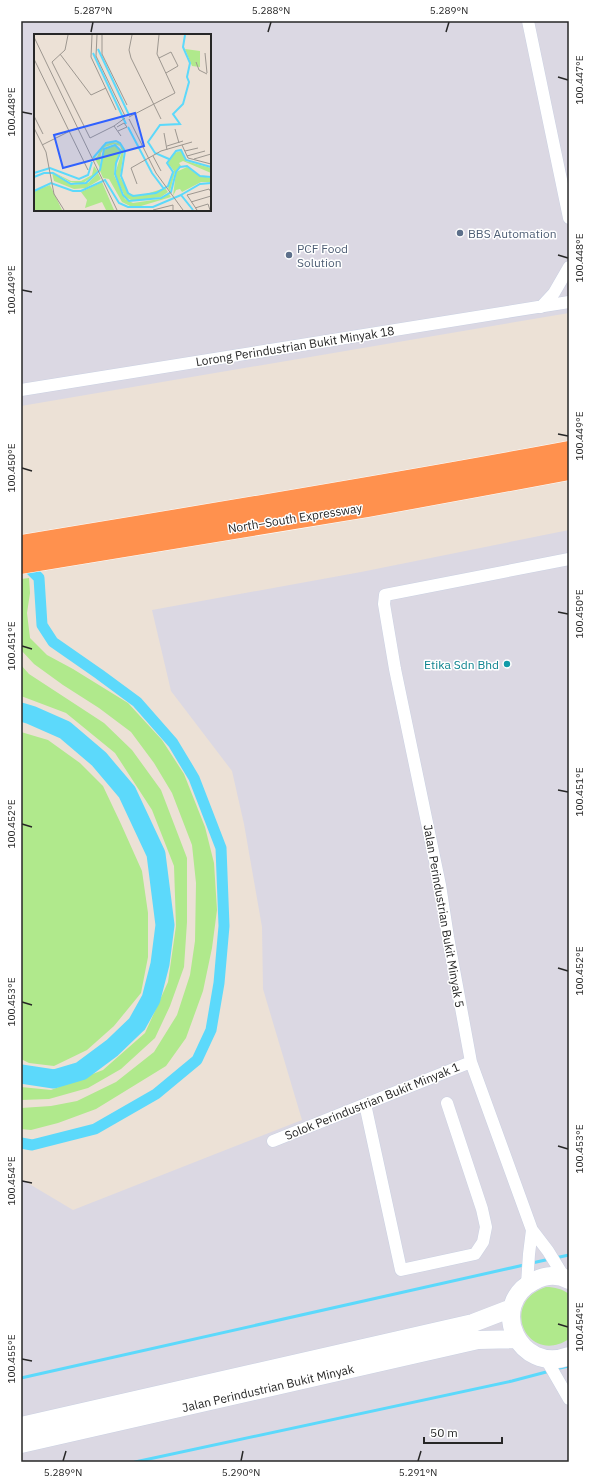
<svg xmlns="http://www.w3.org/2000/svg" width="590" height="1483" font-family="'IBM Plex Sans',sans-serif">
<rect width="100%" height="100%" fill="#ece1d6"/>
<path fill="#dbd8e3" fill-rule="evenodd" d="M21,21H569V313L21,406ZM35,35H210V210H35Z
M569,530V1462H21V1179L73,1210L302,1120L263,989L262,927L244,824L232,771L171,691L152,610L361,572Z"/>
<path fill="#b0e98c" d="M29,578L30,593L27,613L30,638L47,655L73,669L128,703L162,740L184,774L205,827L214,863L217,910L212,948L203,991L186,1038L166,1066L96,1109L58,1123L31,1130L21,1129V1108L51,1106L77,1101L116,1082L154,1052L177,1015L190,975L195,941L196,883L192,845L172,793L154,763L131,732L99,708L63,685L34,664L21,650V579Z
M21,665L29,674L104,723L132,750L161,790L187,858V922L184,967L170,1006L155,1038L121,1069L88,1088L49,1099L21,1100V1087L51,1090L103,1070L145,1033L168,982L176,926L174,866L152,810L115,753L66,713L21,696Z
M21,732L48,740L80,763L103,786L121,824L142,871L148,913V957L141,993L114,1026L87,1050L54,1066L29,1063L21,1059Z
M546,1287C555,1287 562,1289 569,1294V1339C528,1366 498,1303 546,1287Z"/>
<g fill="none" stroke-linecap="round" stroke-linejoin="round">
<path stroke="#5cd9fb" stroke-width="3" d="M555,1258L569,1255
M532,1263L550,1259
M555,1369L569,1366
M21,1378L524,1265
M135,1462L512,1381L550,1371"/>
<path stroke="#5cd9fb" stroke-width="11" d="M21,1143L32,1145L95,1129L156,1094L197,1060L211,1030L219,983L224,926L221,848L194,778L173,743L137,702L99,674L53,642L42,625L39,578L23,562"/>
<path stroke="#5cd9fb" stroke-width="19" d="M21,712L31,715L65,730L99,759L127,792L156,854L165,925L160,964L151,999L137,1024L112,1048L81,1071L54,1079L21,1074"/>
<defs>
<path id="minor" d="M528,21L569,218
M541,307L554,293L569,267
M21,390L569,302
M365,1104L401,1270L475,1254L483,1242L486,1227L482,1209L447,1103
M273,1141L471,1062
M564,1277L548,1251L532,1230L471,1062L448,937L440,885L395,669L384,604L385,595L569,559
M527,1284L529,1254L532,1230
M546,1359L569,1399"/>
<path id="secondary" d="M569,1280C558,1274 545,1275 534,1281C487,1305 519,1375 569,1356
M21,1426L473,1323L512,1308
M21,1444L478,1340L517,1339"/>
<path id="motorway" d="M21,546C204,516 387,486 569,452
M21,563L368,506L569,469"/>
</defs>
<use href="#minor" stroke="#cbd1e2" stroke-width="13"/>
<use href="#secondary" stroke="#cbd1e2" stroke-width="19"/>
<use href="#motorway" stroke="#fff" stroke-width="23"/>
<use href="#minor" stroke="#fff" stroke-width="12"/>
<use href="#secondary" stroke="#fff" stroke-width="18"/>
<use href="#motorway" stroke="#ff914e" stroke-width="22"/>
</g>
<path fill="none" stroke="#272727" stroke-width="1.5" d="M91,32L93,22M268,32L271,22M446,32L449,22M558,77L568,80M22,112L32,114M558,255L568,258M22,290L32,292M558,434L568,436M22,468L32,471M558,612L568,614M22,646L32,649M558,790L568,792M22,824L32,827M558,968L568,971M22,1002L32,1005M558,1146L568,1149M22,1181L32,1183M558,1324L568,1327M22,1359L32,1361M63,1461L66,1451M241,1461L243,1451M418,1461L421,1451"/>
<g fill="#5c6f8a" stroke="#fff" stroke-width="1.5">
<circle cx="460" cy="233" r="4"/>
<circle cx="289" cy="255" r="4"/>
</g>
<circle fill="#0f9aa8" stroke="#fff" stroke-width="1.5" cx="507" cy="664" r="4"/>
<g text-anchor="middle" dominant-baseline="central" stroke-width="3" stroke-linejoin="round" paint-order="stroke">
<g font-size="12" fill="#4e5e75" stroke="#fff" text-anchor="start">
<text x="468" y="233">BBS Automation</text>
<text x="297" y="248">PCF Food<tspan x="297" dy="14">Solution</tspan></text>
</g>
<g font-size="12" fill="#272727" stroke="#fff">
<text transform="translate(295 346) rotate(-9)">Lorong Perindustrian Bukit Minyak 18</text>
<text transform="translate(295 518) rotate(-9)">North–South Expressway</text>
<text transform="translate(444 916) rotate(80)">Jalan Perindustrian Bukit Minyak 5</text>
<text transform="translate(372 1101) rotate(-22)">Solok Perindustrian Bukit Minyak 1</text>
<text transform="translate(268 1388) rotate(-13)">Jalan Perindustrian Bukit Minyak</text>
</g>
<g font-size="12" fill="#0d838f" stroke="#fff" text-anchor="end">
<text x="499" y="664">Etika Sdn Bhd</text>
</g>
</g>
<g transform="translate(34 34)">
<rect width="177" height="177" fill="#ece1d6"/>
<path d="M151,15L166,17V33L158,32ZM78,108L85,109L90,115L86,143L95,160L106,162L131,154L134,158L127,163L99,167L91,163L81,140L88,117L86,112L80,110L71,113L67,119L66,134L61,125L63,124L60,123H63L68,112ZM81,111L87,116L81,130L80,141L91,165L99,169L126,165L135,160L137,163L107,172H96L88,168L75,145L69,144L66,137L70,116ZM147,117L152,127L177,134V139L149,127L145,129L147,132L141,138L136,157L134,154L140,137L133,128L140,119ZM60,132L64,138L48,150L36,148L17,137L37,147H47L58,141ZM153,133L166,142L177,144V148H167L148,158L146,155L142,156L139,162L142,138ZM18,139L40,151L54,149L64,139L67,145L52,154L40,155L20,147ZM68,148L80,176H72L68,168L51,174L53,166L47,158ZM16,151L28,176H0V157Z" fill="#b0e98c"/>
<path fill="none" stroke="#5cd9fb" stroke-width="2" d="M64,15L95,81M59,19L92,90M94,93L118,139L130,155M59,124L72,109L82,107L86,109L91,117L87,142L94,159L99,162L122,159L134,152L139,138L133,129L142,117L147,116L152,126L177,133M135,125L121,119L114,108L126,91L146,90L139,80L149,70L155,48L153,43L156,29L149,13L151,1M0,139L16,134L45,145L54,141L58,128M0,143L10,139H19L37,150L52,149L66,136L70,115L81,111L87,117L82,129L81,140L89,161L95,167L127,164L137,158L142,138L146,133L153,132L166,142L177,143M0,157L17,149L39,157H47L71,146L85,169L94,173H119L147,161L159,176M147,161L166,150L177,149"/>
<path fill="none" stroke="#9d9790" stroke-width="1" d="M34,1L31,16L18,28L56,104L80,92L91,84M58,1L57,23L82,76M63,1L62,22L91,82M68,1V20L93,71M98,1L95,16L97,24L127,85M0,3L83,176M171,19L173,39M26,20L57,61L72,54M125,24L137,18L144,32L132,39M0,25L54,136M162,28L165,36L173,40M0,82L9,100M95,83L141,59L123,20L125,1M95,85L122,139L149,176M80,92L87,102M83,93L90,89L93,93L84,97M0,94L12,118L20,160L30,176M141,95L145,109M130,99L133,116M8,111L36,97M148,111L154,124L177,130M133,112L149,107M151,117L164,114M119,122L127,137M153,122L171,117M160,125L177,120M103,150L97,134L127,117L158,108M157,168L177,162M161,174L174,170L176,176M119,176L139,171V176M163,176L153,161L175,155L177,158"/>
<path fill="#3061ff" fill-opacity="0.15" stroke="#3061ff" stroke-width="2" d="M101,79L110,112L29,134L20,101Z"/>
<rect width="177" height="177" fill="none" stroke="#272727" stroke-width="2"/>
</g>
<rect width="590" height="1483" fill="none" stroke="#ffffff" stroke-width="44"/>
<path d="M424 1437v6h78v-6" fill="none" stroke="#272727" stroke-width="2"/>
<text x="430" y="1437" font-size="12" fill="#272727" stroke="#ffffff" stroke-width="3" paint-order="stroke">50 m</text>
<rect x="22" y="22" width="546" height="1439" fill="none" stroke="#272727" stroke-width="1.5"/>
<g font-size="10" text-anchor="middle" fill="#272727">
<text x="93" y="14">5.287°N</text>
<text x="271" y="14">5.288°N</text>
<text x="449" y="14">5.289°N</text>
<text transform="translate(579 80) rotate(-90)" y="4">100.447°E</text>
<text transform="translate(11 112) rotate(-90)" y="4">100.448°E</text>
<text transform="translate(579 258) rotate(-90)" y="4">100.448°E</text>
<text transform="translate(11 290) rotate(-90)" y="4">100.449°E</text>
<text transform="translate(579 436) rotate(-90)" y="4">100.449°E</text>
<text transform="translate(11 468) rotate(-90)" y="4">100.450°E</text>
<text transform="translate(579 614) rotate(-90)" y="4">100.450°E</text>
<text transform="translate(11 646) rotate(-90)" y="4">100.451°E</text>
<text transform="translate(579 792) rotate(-90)" y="4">100.451°E</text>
<text transform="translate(11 824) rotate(-90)" y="4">100.452°E</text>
<text transform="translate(579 971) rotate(-90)" y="4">100.452°E</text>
<text transform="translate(11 1002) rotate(-90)" y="4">100.453°E</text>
<text transform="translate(579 1149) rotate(-90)" y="4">100.453°E</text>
<text transform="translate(11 1181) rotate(-90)" y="4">100.454°E</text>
<text transform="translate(579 1327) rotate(-90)" y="4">100.454°E</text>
<text transform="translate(11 1359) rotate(-90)" y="4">100.455°E</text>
<text x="63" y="1476">5.289°N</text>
<text x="241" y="1476">5.290°N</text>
<text x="418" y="1476">5.291°N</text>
</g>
</svg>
